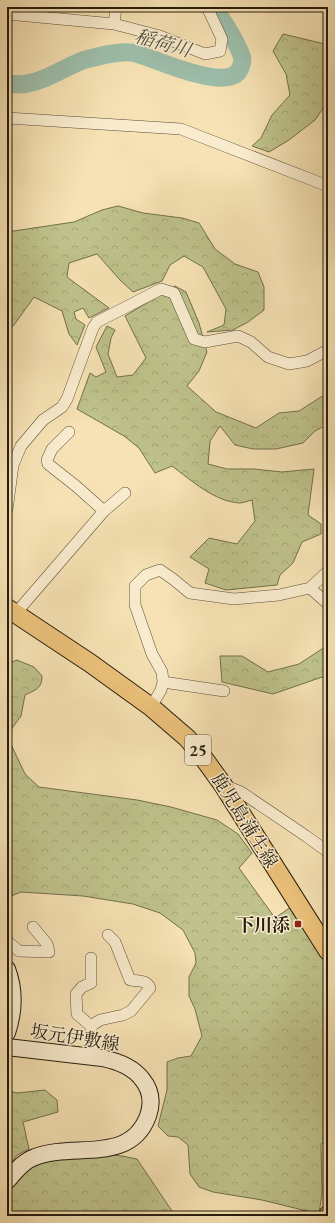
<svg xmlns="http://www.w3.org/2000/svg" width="335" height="1223" font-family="'EB Garamond','Noto Serif JP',serif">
<defs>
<pattern id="forest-crowns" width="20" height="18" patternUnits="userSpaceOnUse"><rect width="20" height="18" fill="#bfc28b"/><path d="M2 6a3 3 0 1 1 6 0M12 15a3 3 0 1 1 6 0" fill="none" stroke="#a4a677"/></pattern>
</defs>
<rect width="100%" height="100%" fill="#f6e2b4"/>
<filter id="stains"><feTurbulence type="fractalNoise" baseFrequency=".005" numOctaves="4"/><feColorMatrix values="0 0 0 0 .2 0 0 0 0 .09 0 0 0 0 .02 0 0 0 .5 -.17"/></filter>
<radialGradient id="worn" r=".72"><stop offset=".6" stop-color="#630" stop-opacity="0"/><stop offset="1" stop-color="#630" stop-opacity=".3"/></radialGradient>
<path fill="url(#forest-crowns)" stroke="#726f4c" d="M283,34L325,44L328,37V101L315,120L289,140L269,152L252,146L261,138L272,115L290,95L286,74L273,51Z
M118,206L143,213L182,218L199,223L215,249L235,264L258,272L264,287V310L248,322L233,330L207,332L224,325L226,309L203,267L184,256L170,265L162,281L133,292L120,280L97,254L69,263L67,277L109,308L89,318L83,308L74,312L76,319L85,325L77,345L69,334L62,311L34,297L14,325L7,332V232L74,222L102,210Z
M175,286L186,292L199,323L207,352L199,371L187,386L216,412L256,428L279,413L299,411L324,395L328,391V424L315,431L303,443L276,449H253L235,445L220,426L210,441L208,464L227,469H254L282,472L314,469L308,515L321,524V534L302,542L293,563L280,575L277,585L226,590L205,583L209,569L190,557L209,538L237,544L255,521L252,500C248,501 243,503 239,503C214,501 192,481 172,466L155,473L139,448L124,436L77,409L90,373L96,377L106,372L96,347L107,326L115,330L111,338L108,354L117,377L133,375L146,358L125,316Z
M328,645V675L273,694L222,682L220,656H242L268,672L299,664Z
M17,660L34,667L42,676C42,689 35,690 25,695L21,716L7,735V664Z
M7,736L25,774L39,787L137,800L171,807L217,820L238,834L252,853L239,868L275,918L291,907L328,965V1040L326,1062L328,1063V1140L321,1144L322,1193L319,1214L262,1200L213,1192L199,1187L190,1174L188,1145L178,1137L168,1136L158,1126L167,1090V1062L178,1058L191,1056L202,1036L195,1009L189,996V977L196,963L195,953L183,930L160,913L133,904L83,896L21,892L11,896L7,908Z
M45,1090L57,1100L58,1112L23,1122L29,1149L17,1155L7,1168V1091L18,1093Z
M80,1152L122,1156L137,1159L172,1211L174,1216H7V1193L38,1160Z"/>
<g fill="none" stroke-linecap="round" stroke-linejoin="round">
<path stroke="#9dbeab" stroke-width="18" d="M7,83C35,90 59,69 84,60C95,57 106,54 117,53C123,52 132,52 138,54C156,59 234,96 241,66C242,63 243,61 242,57C236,39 224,23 214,7"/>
<defs>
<path id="street" d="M7,14L114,24L116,7
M114,24L160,36L205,54L220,51L222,39L207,7
M7,118L181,129L328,186
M69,432L52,449L47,460L48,464L76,486L104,511
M7,510L13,465L21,446L43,420L62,407L67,399L93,328L97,322L161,289L174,293L194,339L205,342L238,336L251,342L268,357L289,364L307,361L326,351H328
M310,588L328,604
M16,613L104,511L125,493
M163,682L224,691
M151,707L161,690L163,682L162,672L152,654L135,605V586L146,575L160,570L173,579L190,593L234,599L279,595L310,588L328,571
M224,785L241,792L306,836L328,852
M7,941L19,951L49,952L47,944L33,927
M91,1026L77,1014L76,994L82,987L91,983V958
M93,1057L91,1026L100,1020L123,1015L131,1011L150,988C147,980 138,981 130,980L115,942L108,935"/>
<path id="secondary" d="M7,969C15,990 14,1012 7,1033
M7,1047L102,1058C117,1061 132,1066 142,1079C151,1090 153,1102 148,1116C130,1165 73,1142 35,1157C23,1161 15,1172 7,1181"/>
<path id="primary" d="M7,608L90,663L151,707L187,738L200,753L223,785L328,951
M328,1216V1215"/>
</defs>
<use href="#street" stroke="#5a4e38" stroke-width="12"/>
<use href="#secondary" stroke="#261c0e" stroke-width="18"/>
<use href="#primary" stroke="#261c0e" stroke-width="20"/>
<use href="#street" stroke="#f9ecce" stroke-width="11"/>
<use href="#secondary" stroke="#f9ecce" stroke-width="16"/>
<use href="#primary" stroke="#ebc17a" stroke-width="18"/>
</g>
<rect fill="#8f2418" stroke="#f9ecce" stroke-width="1.5" x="294" y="920" width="8" height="8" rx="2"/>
<g text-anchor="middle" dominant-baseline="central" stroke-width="3" stroke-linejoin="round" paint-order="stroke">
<rect fill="#f9ecce" stroke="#655a48" stroke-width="1" x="185" y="735" width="26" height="30" rx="3"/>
<g font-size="17" font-weight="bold" fill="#261c0e">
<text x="198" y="750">25</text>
</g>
<g font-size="18" fill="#261c0e" stroke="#f9ecce">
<text transform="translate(245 820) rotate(58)">鹿児島蒲生線</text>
<text transform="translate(75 1037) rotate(9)">坂元伊敷線</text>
</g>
<g font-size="18" font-weight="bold" fill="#261c0e" stroke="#f9ecce" text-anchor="end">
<text x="290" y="924">下川添</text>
</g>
<g font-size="19" font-style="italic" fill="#505545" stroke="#f9ecce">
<text transform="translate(163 43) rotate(16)">稲荷川</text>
</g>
</g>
<rect width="335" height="1223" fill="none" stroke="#f6e2b4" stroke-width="24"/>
<rect x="8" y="8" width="319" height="1207" fill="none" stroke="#261c0e" stroke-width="2"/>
<rect x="12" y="12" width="311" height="1199" fill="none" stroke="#261c0e"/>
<rect width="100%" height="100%" filter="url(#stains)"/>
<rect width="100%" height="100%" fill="url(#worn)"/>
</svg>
